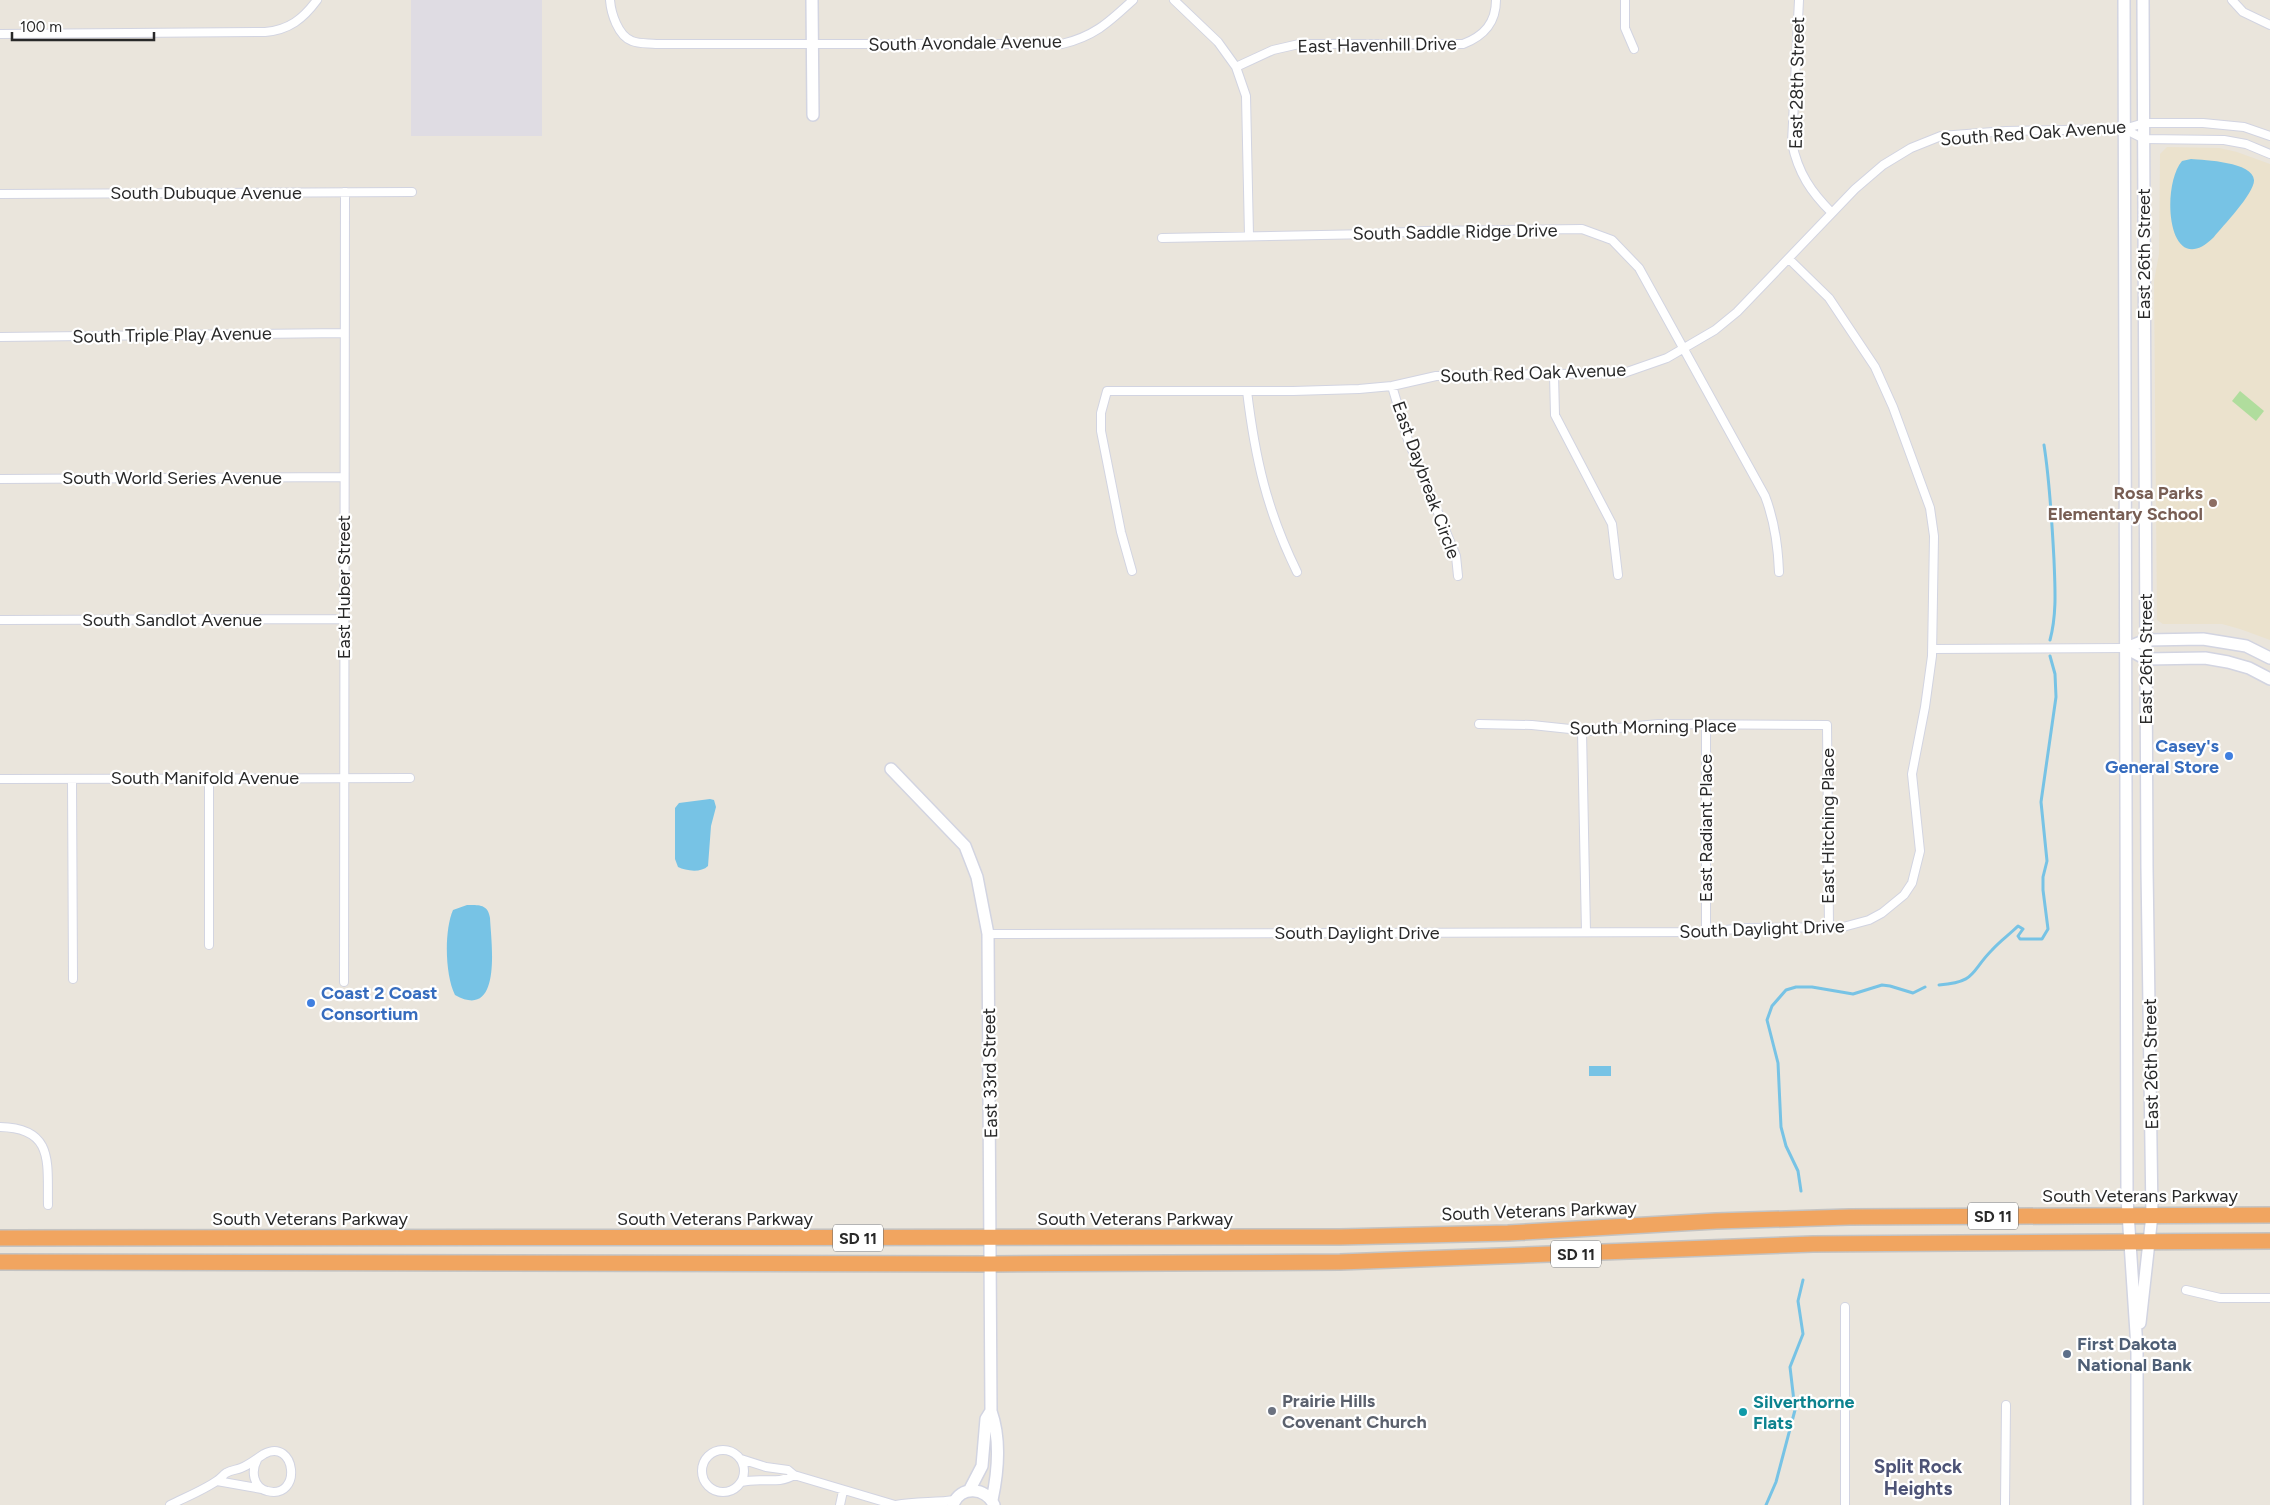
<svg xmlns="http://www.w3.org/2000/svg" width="2270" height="1505" font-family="Figtree,sans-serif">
<rect width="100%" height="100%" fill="#eae5dc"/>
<path fill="#dfdce3" d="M411,0H542V136H411Z"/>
<path fill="#ebe2cd" d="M2167,147L2219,148L2237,152L2270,164V640L2240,629L2222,624H2163L2157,620L2154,281L2159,254L2160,154Z"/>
<path fill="#b0dd9d" d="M2240,391L2264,411L2256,421L2232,401Z"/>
<path fill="#77c3e5" d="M2191,159C2205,160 2253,162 2254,180C2255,193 2222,227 2214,237C2168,283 2160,187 2182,161Z
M710,799L714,800L716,807L711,826L708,866C701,873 686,871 678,867L675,859V808L679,803Z
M467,905C479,905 488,904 490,918C491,941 503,1022 455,995C445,975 444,931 453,910Z
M1589,1066H1611V1076H1589Z"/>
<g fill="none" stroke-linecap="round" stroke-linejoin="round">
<path stroke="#77c3e5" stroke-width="3" d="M2044,445C2050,483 2052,522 2054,560C2055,587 2057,614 2050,640
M1939,985C1977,982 1970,972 1992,950C2000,941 2010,934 2018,926L2023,929L2018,936L2020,939H2042L2048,929L2043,890V877L2047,861L2041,802L2056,697L2055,674L2050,656
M1801,1191L1798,1171L1786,1146L1781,1127L1778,1063L1767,1020L1772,1006L1786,990L1796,987H1812L1853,994L1882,985L1890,986L1913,993L1925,987
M1766,1505L1776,1482L1795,1410L1790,1367L1803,1334L1798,1301L1803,1280"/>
<defs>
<path id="street" d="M610,0C611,13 618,36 632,41C639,44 649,43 656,44H1062C1095,36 1109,22 1133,0
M1174,0L1218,42L1236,67L1246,96L1249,236
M1625,0V28L1634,49
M1799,0L1792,143C1798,173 1811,192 1832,213
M2232,0L2243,12L2270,25
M0,34L265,32C289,30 303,19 317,0
M1236,67L1273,50L1299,44H1463C1484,36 1496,23 1496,0
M2124,129L2144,139L2224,140L2246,144L2270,154
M0,194L412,192
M1162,238L1372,234L1424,231L1582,229L1612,240L1639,268L1765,496C1775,522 1778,545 1779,572
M0,337L344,333
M1554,375L1555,415L1612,524L1618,575
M1392,386L1408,440L1456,556L1458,576
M1247,391C1255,458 1267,511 1297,572
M0,479L344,477
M1132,571L1121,532L1101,431V413L1107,391H1293L1359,389L1392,386L1436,376L1624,373L1667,358L1715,330L1737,312L1855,189L1883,165L1911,148L1941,136L2006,131L2124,129L2144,123H2203L2244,127L2270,136
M0,620L344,619
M1932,649L2126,648
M1479,724L1532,725L1589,731L1658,724L1827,725L1829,927
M1582,731L1586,932
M0,779L410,778
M72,779L73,979
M209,779V945
M1706,932V724
M988,934L1706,932L1745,928L1843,927L1869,920L1882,913L1904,895L1912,883L1920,851L1912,774L1925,707L1932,656L1934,536L1930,508L1893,407L1875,367L1829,298L1789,259
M344,982L345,192
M0,1127C55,1128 47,1164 48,1205
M2186,1290L2220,1298H2270
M702 1471a21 21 0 1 1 42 0a21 21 0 1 1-42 0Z
M741,1459L766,1467L788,1470L794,1475L895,1505
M217,1481L262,1489
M742,1482C759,1477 779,1485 794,1475
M170,1505C186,1497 204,1490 218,1480C221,1478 223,1475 226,1473C231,1470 236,1470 241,1468C249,1465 256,1459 264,1454C296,1437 303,1500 267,1491C253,1487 251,1471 257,1460
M840,1505L843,1491
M896,1505C916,1501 935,1503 955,1500
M1845,1505V1307
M2005,1505L2006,1405"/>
<path id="secondary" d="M812,0L813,115
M2124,0L2127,1198L2137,1348V1505
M2126,648L2146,659L2205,658L2228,662L2249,668L2270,679
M2126,648L2146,640L2203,639L2246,646L2270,658
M891,769L965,846L977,877L988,934L991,1411C1001,1439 998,1472 992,1500
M2140,1323L2152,1215L2147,868L2143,0
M969,1491L982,1466L986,1419L991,1411
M953,1505C960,1485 986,1487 994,1505"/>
<path id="highway" d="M0,1238L1340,1237L1508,1233L1716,1221L1849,1217L2270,1215
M0,1262L991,1264L1340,1262L1813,1244L2270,1241"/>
</defs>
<use href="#street" stroke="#d2d4e1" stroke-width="10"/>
<use href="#secondary" stroke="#d2d4e1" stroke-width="14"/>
<use href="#highway" stroke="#c3c3c3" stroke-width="18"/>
<use href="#street" stroke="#fff" stroke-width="8"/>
<use href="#secondary" stroke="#fff" stroke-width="11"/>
<use href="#highway" stroke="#f1a560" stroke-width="15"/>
</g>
<circle fill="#8d6e63" stroke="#fff" stroke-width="2" cx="2213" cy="503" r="5"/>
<g fill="#3f7fe0" stroke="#fff" stroke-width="2">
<circle cx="2229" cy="756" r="5"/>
<circle cx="311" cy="1003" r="5"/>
</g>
<circle fill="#5c6f8a" stroke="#fff" stroke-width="2" cx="2067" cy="1354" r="5"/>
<circle fill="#6b7280" stroke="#fff" stroke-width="2" cx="1272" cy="1411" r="5"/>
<circle fill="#0f9aa8" stroke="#fff" stroke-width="2" cx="1743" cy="1412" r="5"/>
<g text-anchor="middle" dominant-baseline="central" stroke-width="4.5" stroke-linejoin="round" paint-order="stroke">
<g fill="#fff" stroke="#696969" stroke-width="1">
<rect x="1968" y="1202.5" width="50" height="27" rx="4"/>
<rect x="833" y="1224.5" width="50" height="27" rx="4"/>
<rect x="1551" y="1240.5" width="50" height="27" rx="4"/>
</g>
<g font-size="16" font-weight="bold" fill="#292929">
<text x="1993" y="1216">SD 11</text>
<text x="858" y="1238">SD 11</text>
<text x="1576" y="1254">SD 11</text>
</g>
<g font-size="18" fill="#292929" stroke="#fff">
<text transform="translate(965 43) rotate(-1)">South Avondale Avenue</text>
<text transform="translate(1377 45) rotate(-1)">East Havenhill Drive</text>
<text transform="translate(1797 83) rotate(-89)">East 28th Street</text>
<text transform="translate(2033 133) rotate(-4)">South Red Oak Avenue</text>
<text x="206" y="193">South Dubuque Avenue</text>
<text transform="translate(1455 232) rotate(-1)">South Saddle Ridge Drive</text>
<text transform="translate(2144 254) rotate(-90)">East 26th Street</text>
<text transform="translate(172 335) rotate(-1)">South Triple Play Avenue</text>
<text transform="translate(1533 373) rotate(-2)">South Red Oak Avenue</text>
<text x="172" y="478">South World Series Avenue</text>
<text transform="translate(1426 480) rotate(70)">East Daybreak Circle</text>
<text transform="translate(344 587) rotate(-90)">East Huber Street</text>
<text x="172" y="620">South Sandlot Avenue</text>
<text transform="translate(2146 659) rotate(-90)">East 26th Street</text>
<text transform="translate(1653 727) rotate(-1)">South Morning Place</text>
<text x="205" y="778">South Manifold Avenue</text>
<text transform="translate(1828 826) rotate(-90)">East Hitching Place</text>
<text transform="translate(1706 828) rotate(-90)">East Radiant Place</text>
<text transform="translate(1762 929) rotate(-2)">South Daylight Drive</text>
<text x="1357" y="933">South Daylight Drive</text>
<text transform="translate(2151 1064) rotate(-91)">East 26th Street</text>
<text transform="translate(990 1073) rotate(-91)">East 33rd Street</text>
<text x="2140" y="1196">South Veterans Parkway</text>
<text transform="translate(1539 1211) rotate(-2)">South Veterans Parkway</text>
<text x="310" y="1219">South Veterans Parkway</text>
<text x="715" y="1219">South Veterans Parkway</text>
<text x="1135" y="1219">South Veterans Parkway</text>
</g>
<g font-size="18" font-weight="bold" fill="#785e54" stroke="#fff" text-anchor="end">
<text x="2203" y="493">Rosa Parks<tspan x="2203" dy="21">Elementary School</tspan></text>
</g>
<g font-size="18" font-weight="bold" fill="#366cbe" stroke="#fff" text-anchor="end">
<text x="2219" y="746">Casey's<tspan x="2219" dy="21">General Store</tspan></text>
<text x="321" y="993" text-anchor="start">Coast 2 Coast<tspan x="321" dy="21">Consortium</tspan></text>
</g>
<g font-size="18" font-weight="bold" fill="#4e5e75" stroke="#fff" text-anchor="start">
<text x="2077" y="1344">First Dakota<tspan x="2077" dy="21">National Bank</tspan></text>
</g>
<g font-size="18" font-weight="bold" fill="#5b616d" stroke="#fff" text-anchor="start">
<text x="1282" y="1401">Prairie Hills<tspan x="1282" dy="21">Covenant Church</tspan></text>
</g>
<g font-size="18" font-weight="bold" fill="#0d838f" stroke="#fff" text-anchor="start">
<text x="1753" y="1402">Silverthorne<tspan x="1753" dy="21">Flats</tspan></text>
</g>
<g font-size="19" font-weight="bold" fill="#4d5376" stroke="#fff">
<text x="1918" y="1466">Split Rock<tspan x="1918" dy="22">Heights</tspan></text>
</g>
</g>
<path d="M12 32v8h142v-8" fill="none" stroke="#292929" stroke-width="2.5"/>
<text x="20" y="32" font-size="15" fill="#292929" stroke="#ffffff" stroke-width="4" paint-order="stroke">100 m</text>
</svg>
